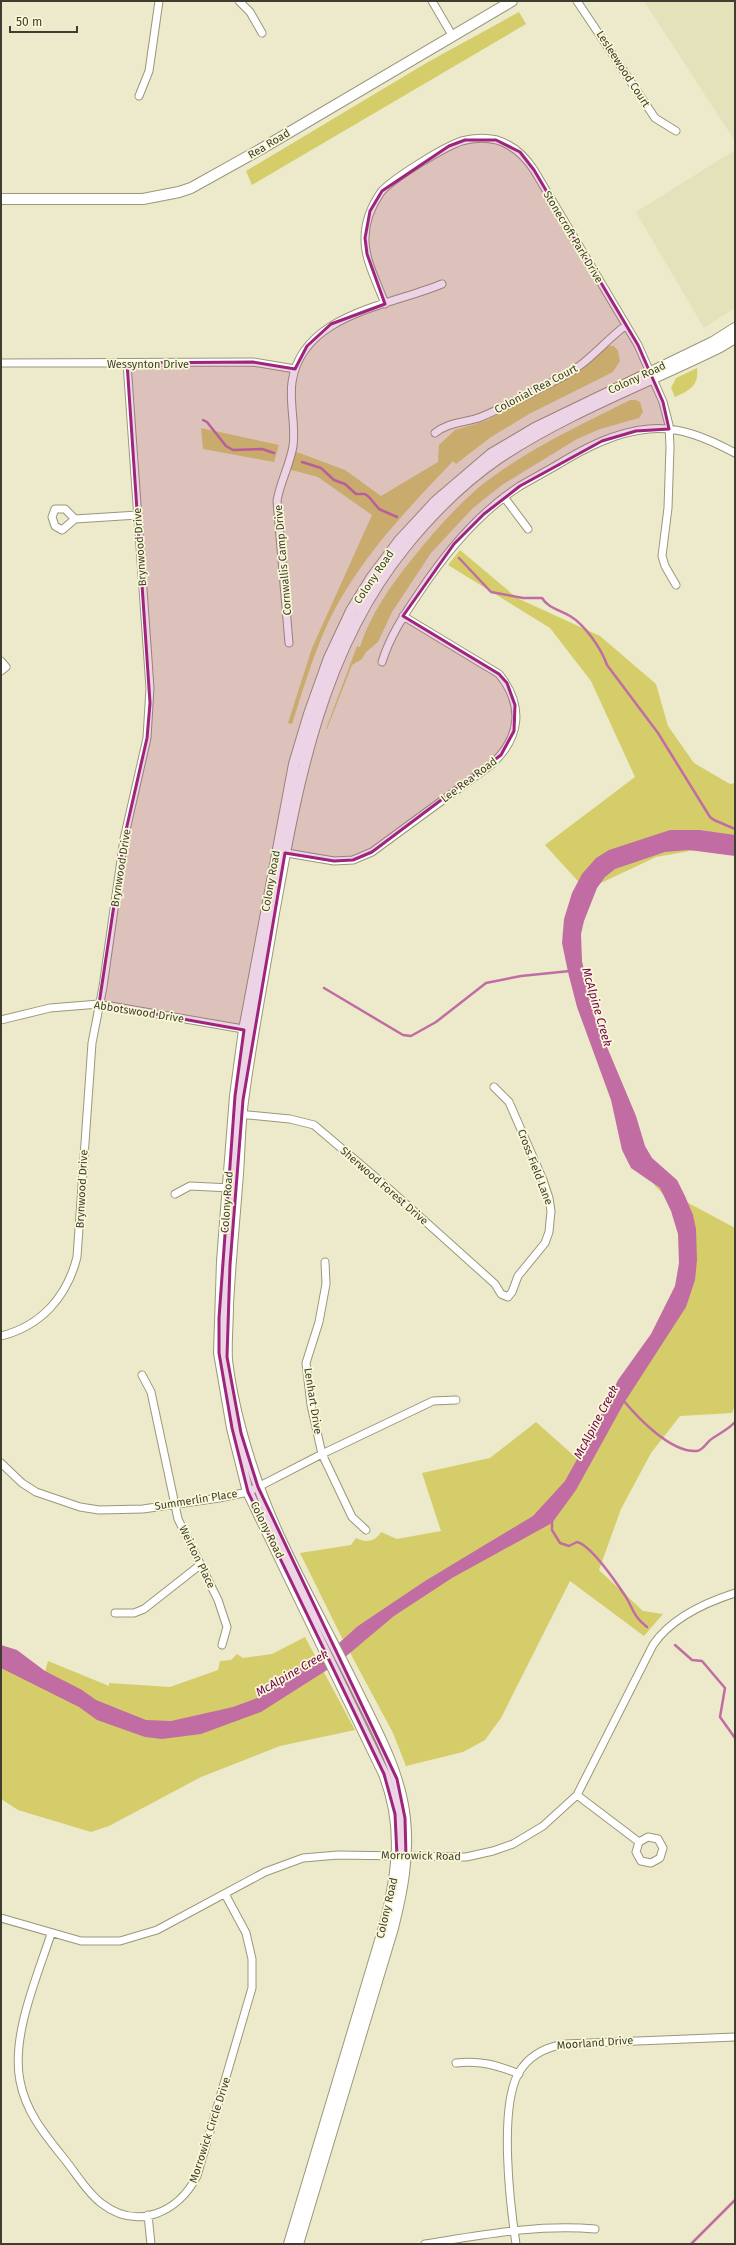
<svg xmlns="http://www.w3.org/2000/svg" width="736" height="2245" font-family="'Fira Sans',sans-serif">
<rect width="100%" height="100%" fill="#eceaca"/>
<path fill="#e4e2ba" d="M644,1H735V141Z
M735,150V308L704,328L636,212Z"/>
<path fill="#d4cd6a" d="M519,12L526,24L252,185L246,171L428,62Z
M607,346H614L618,351L620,361L613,372L529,414L491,437L456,464L453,461C404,513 353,565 324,632C311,662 302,693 292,724L288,723L312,648L372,515L318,477L288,469L294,451L345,470L381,496L438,462L439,445L455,430L485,421L573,375Z
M697,368C699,386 690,390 675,397L671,388L676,378Z
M630,400H636L640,402L643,412L639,418L600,429L577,439L502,485L473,508L431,553L392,612L378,642L366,652L362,659L352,665L327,729H326L357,646L360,647C370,615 391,585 412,559C432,534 454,509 478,488C524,451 578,426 630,400Z
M201,428L279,445L274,462L203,449Z
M460,550L517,598L600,636L656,684L668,726L694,763L730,784L735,783V843L656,857L586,890L545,845L635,777L591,681L550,628L448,565Z
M653,1184L735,1228V1405L732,1413L680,1416L651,1453L621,1509L599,1570L643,1611L663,1614L644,1636L570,1581L501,1718L485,1740L463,1752L406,1766L393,1733L340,1634L300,1553L351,1545L356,1538C366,1543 375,1542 381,1532L397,1539L441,1531L422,1473L490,1458L536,1422L581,1462L688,1286L681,1212Z
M305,1637L355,1730L280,1746L201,1777L109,1826L91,1832L18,1810L1,1799V1667L42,1682L48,1661L109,1686V1683L170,1687L218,1670L220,1661L231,1660L237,1654L243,1658L272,1654Z"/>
<path fill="#c16da3" d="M670,830H700L735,835V856L689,850L665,852L615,869L605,877L597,888L584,921L581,934L582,961L594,1016L636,1116L645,1146L652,1158L677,1180L685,1196L693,1215L696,1229L697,1260L695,1280L686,1307L624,1403L576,1490L552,1523L452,1578L394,1616L338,1663L261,1712L201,1734L162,1739L145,1737L97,1720L79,1707L1,1668V1645L17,1650L45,1671L82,1690L96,1700L146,1720L171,1721L233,1707L257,1698L273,1684L330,1651L358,1626L425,1581L533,1516L565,1481L597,1423L618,1380L651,1334L675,1286L679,1263L678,1234L671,1211L660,1188L631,1168L622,1150L611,1100L577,1007L568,972L562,943L564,919L572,893L582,874L596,858L609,850Z"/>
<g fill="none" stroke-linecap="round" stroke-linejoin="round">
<path stroke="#c16da3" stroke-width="2.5" d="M203,420L207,422L226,446L233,450L262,449L274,453
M302,462L321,468L334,480L345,484L356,494H365L369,497L379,509L397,517
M459,558L491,592L523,598H542C548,608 560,610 570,616C585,625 601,648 607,665L658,733L710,817L714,820L735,829
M324,988L403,1035L411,1036L436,1022L486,983L521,976L570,971
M623,1400C638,1418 671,1453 697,1451C704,1450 707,1441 713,1438C720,1433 729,1429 735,1422
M552,1521V1530L560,1543L569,1546L577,1542C591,1545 618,1585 626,1597C634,1611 634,1617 647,1627
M675,1645L692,1660L702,1661L725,1688L720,1717L735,1738
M691,2244L735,2200"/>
<defs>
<path id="street" d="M239,1L250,12L262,33
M432,1L452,35
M577,1L655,118L676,131
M139,96L149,71L159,1
M385,304C378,284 364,259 365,238C365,222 372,205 381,192C392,179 449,143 466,140C475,138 488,138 497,140C513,145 525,156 534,170L638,345L663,402L669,425L670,447L668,508L662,556L665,566L676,585
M1,363L253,362L295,369
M435,433C448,422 465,423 481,417C509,405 537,390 564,376C588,363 604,342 625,326
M504,497L528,529
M75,519L62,530L55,526L52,517L55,509H65L75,519L138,515
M289,643L277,501C280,482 290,465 293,446C296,425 289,403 292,382C302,314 389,306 442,284
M1,661L6,667L1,671
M382,662C390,636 404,615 419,593C446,552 478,513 520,486C532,479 545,472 557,465C585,448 615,432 649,429C680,426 709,439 735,453
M281,852L334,861L353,860L372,852L492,764C521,737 524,705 499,674L403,616
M1,1020L50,1008L99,1004L249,1030
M238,1114L290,1119L314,1125L387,1187L495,1284L501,1294L508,1297L512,1292L518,1276L545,1243L549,1232L551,1211L549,1198L543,1180L509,1102L494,1087
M175,1194L190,1186L231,1188
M325,1262L326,1284L319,1322L306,1363L311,1405L322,1454L352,1517L366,1530
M1,1336C41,1326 67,1297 77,1257L92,1043L103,987L124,839L147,738L150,688L127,363
M142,1375L151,1392L178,1519L218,1600L227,1627L222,1645
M1,1463L22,1483L36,1492L80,1507L99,1510L143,1509L219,1498L248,1492L258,1487L322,1454L433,1401L456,1400
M115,1613H134L144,1609L200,1565
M577,1795L639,1842L636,1852L641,1861L651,1863L660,1858L663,1848L658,1839L648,1837L639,1842
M1,1918L81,1941H120L157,1930L265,1872L303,1858L338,1855L466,1857L493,1851L513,1844L543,1826L577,1795L653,1645C671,1618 704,1603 735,1593
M51,1934C37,1977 11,2036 20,2081C26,2113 46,2136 66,2161C77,2175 87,2192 101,2203C137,2231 178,2213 197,2176L252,1988V1959L246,1933L225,1894
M456,2063C479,2060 497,2065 519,2074
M148,2215L151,2244
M425,2244C482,2235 537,2224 595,2229
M516,2244C510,2204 499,2110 518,2074C528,2056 546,2047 565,2044L735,2037"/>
<path id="secondary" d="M1,199H143L179,192L191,188L261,149L512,1
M289,2244L385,1924C398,1871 404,1826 384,1774L248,1492L232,1428L219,1353L222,1261L235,1096L244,1030L294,764L309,714L329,658L351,611L372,577L399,541L436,501L491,454L535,428L713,342L735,328
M298,2244L393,1928C402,1892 409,1857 405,1819C401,1777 380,1737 361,1699C323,1620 275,1543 249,1458C239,1426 231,1394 227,1360C226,1342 228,1323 228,1305C230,1265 234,1226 237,1186C240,1156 239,1125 244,1094C252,1034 264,974 274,913C297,785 321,650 406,546C432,514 464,482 499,458C566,413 647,383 720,347L735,338"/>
</defs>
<use href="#street" stroke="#9a987a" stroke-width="9"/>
<use href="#secondary" stroke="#9a987a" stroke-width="12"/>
<use href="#street" stroke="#fff" stroke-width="7"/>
<use href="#secondary" stroke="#fff" stroke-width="10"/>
</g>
<path fill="#9f257c" fill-opacity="0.2" stroke="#9f257c" stroke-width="3" stroke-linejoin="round" d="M465,140H496L520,152L534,170L638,345L663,402L669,429L636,431L602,441L520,486L484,514L454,544L403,616L499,674L507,683L515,705L514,731L501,755L372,852L353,860L334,861L285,853L243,1100L230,1265L227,1357L241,1433L258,1487L397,1779L405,1818L406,1856H397L395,1814L384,1774L248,1492L232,1428L219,1353V1318L235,1096L244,1030L99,1004L124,839L147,738L150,703L127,363L253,362L295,369L307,346L331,324L385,304L367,254L365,238L370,211L382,191L449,146Z"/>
<g text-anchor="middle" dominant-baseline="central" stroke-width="3.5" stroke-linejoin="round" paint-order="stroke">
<g font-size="11" fill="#3e3d30" stroke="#f9f8d7">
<text transform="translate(623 69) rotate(57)">Lesleewood Court</text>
<text transform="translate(269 144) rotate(-31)">Rea Road</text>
<text transform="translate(573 237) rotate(59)">Stonecroft Park Drive</text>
<text x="148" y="364">Wessynton Drive</text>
<text transform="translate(637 378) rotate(-25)">Colony Road</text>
<text transform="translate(536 389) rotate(-28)">Colonial Rea Court</text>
<text transform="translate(140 547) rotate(-94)">Brynwood Drive</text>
<text transform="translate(283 560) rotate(-95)">Cornwallis Camp Drive</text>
<text transform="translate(374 577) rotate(-56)">Colony Road</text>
<text transform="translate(469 780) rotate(-37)">Lee Rea Road</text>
<text transform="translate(121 868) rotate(-81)">Brynwood Drive</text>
<text transform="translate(271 881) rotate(-80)">Colony Road</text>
<text transform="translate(139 1012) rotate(9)">Abbotswood Drive</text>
<text transform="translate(535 1167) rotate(69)">Cross Field Lane</text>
<text transform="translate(384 1186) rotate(41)">Sherwood Forest Drive</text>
<text transform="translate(82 1189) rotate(-87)">Brynwood Drive</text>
<text transform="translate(227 1202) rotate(-86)">Colony Road</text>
<text transform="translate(313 1401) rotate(81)">Lenhart Drive</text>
<text transform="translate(196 1500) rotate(-9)">Summerlin Place</text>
<text transform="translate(267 1530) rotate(64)">Colony Road</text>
<text transform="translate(197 1557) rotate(64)">Weirton Place</text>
<text transform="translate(421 1856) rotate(1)">Morrowick Road</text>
<text transform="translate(387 1908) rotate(-77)">Colony Road</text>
<text transform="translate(595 2043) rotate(-4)">Moorland Drive</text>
<text transform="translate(210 2130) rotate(-72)">Morrowick Circle Drive</text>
</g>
<g font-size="12" font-style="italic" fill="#6f0254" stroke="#f9f8d7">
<text transform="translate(597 1007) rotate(74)">McAlpine Creek</text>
<text transform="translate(596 1422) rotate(-62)">McAlpine Creek</text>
<text transform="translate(292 1673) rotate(-30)">McAlpine Creek</text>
</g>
</g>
<rect width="736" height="2245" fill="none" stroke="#3e3d30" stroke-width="4"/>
<path d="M10 26v6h67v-6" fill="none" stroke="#3e3d30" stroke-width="2"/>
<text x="16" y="26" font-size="12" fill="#3e3d30" stroke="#f9f8d7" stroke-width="3" paint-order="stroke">50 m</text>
</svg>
